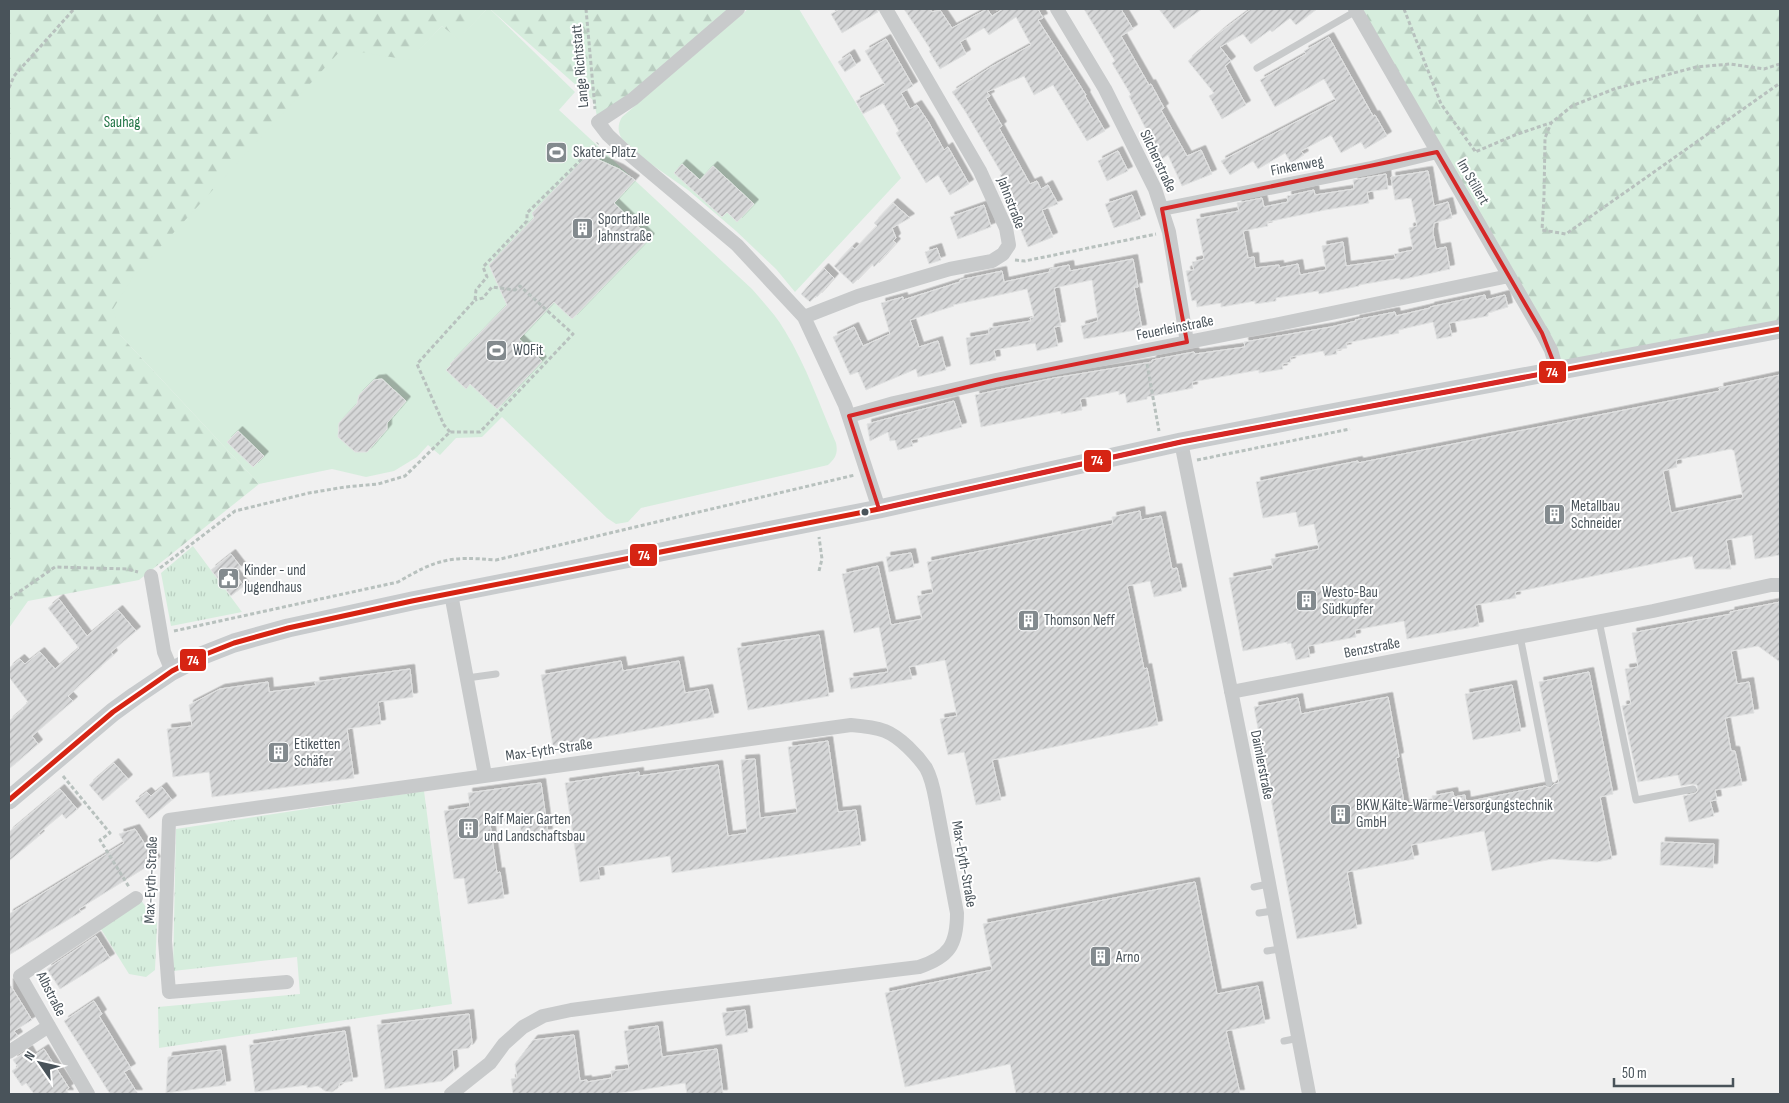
<svg xmlns="http://www.w3.org/2000/svg" width="1789" height="1103" font-family="'Sofia Sans Condensed',sans-serif">
<defs>
<pattern id="grass-tufts" width="24" height="20" patternUnits="userSpaceOnUse" patternTransform="scale(1.25)"><rect width="24" height="20" fill="#d6eddd"/><path d="M3 7l-1-3M5 7V3M7 7l1-3M15 17l-1-3M17 17v-4M19 17l1-3" fill="none" stroke="#b9cdc0"/></pattern>
<pattern id="forest-firs" width="22" height="20" patternUnits="userSpaceOnUse" patternTransform="scale(1.25)"><rect width="22" height="20" fill="#d6eddd"/><path d="M5 1l3.5 6h-7zM16 11l3.5 6h-7z" fill="#b9cdc0"/></pattern>
<pattern id="building-hatch" width="6" height="6" patternUnits="userSpaceOnUse" patternTransform="scale(1.25)"><rect width="6" height="6" fill="#d6d7d8"/><path d="M-1 1l2-2M0 6l6-6M5 7l2-2" fill="none" stroke="#b0b1b2"/></pattern>
<filter id="shadow"><feDropShadow dx="4.5" dy="-4.5" stdDeviation="0" flood-color="#0004"/></filter>
</defs>
<rect width="100%" height="100%" fill="#f0f0f0"/>
<path fill="url(#grass-tufts)" d="M193,546L242,612L171,626L161,573Z
M424,791L452,1004L159,1048L158,1007L300,994L297,957L173,971L176,829Z
M141,900L157,923L155,970L146,977L129,974L99,926Z"/>
<path fill="url(#forest-firs)" d="M9,9H487L458,40L442,26L410,60L120,335L259,484L139,580L28,601L9,628Z
M490,9H738L598,122L594,101Z
M1355,9H1780V329L1557,371Z"/>
<path fill="#d6eddd" d="M487,9H490L575,92L559,110L752,289C763,302 776,315 785,331C806,365 820,406 836,443C838,453 836,458 828,465L641,508L628,522L616,524L607,518L502,417L482,437L456,438L440,455L428,445L417,457L394,471L366,477L332,469L259,484L120,335L113,309L133,277L342,49L409,60L442,26L458,39Z
M748,9H799L901,178L795,292L776,269L736,231L688,190L648,162L622,139C617,131 618,124 622,117Z"/>
<path fill="url(#building-hatch)" stroke="#e1e2e2" fill-rule="evenodd" filter="url(#shadow)" d="M840,9H877L878,12L842,33L831,14Z
M904,9H930L932,12L940,10L952,28L987,9L992,16L1003,9H1038L1043,18L1038,20L1086,95L1085,96L1105,131L1087,141L1053,85L1034,95L1024,76L987,92L990,96L986,98L1002,126L999,128L1030,184L1037,181L1041,189L1048,185L1058,204L1042,210L1053,237L1028,247L1017,221L1022,219L1000,175L1002,174L965,111L952,92L991,67L1031,45L1016,17L989,35L984,28L960,42L966,54L940,69L929,51L931,50Z
M1084,9H1121L1133,29L1121,36L1149,85L1151,84L1164,108L1161,110L1187,156L1201,150L1212,174L1182,186L1168,155L1162,159L1149,135L1129,96L1131,95L1112,63L1115,61Z
M1159,9H1202L1174,29Z
M1251,9H1317L1296,25L1290,18L1272,32L1270,30L1251,44L1243,34L1220,47L1231,61L1225,66L1246,105L1222,119L1209,96L1214,93L1188,61L1223,30Z
M1329,37L1373,116L1375,115L1387,136L1365,149L1361,142L1341,153L1331,135L1301,151L1304,155L1291,163L1285,153L1258,169L1253,161L1230,175L1221,161L1336,101L1324,79L1275,107L1260,80L1306,54L1304,51Z
M886,39L913,86L901,93L910,109L917,105L929,123L944,150L948,147L969,184L950,195L938,175L926,183L896,133L899,131L883,103L863,114L856,101L885,85L865,51Z
M850,54L856,65L845,72L838,62Z
M1118,151L1128,171L1107,181L1098,161Z
M588,155L619,169L635,180L614,203L650,238L572,319L554,302L519,339L542,361L497,409L470,384L466,389L446,370L451,365L450,364L507,305L489,265L534,218L532,213Z
M682,164L700,180L713,166L754,204L737,222L727,212L722,217L674,173Z
M1428,171L1434,206L1448,202L1452,218L1434,223L1433,233L1436,249L1446,247L1450,269L1400,280V278L1359,285V286L1319,294L1318,291L1276,298V301L1255,304V301L1221,307V303L1197,307L1196,300L1192,301L1186,271L1194,270L1192,262L1204,259L1196,219L1239,211L1237,203L1262,198L1264,207L1288,202L1287,196L1314,190L1315,195L1354,189L1353,180L1386,174L1388,189L1367,192L1369,203L1325,210L1267,222L1268,226L1243,231L1248,258L1254,257L1255,268L1279,265V268L1298,264L1300,275L1326,270L1322,246L1343,242L1346,266L1396,259L1394,254L1413,250L1409,228L1417,226L1411,198L1395,200L1391,177Z
M1132,195L1141,219L1114,228L1105,204Z
M893,203L910,218L892,228L896,238L893,241L896,243L874,267L872,264L853,284L834,266L852,247L855,249L877,226L874,223Z
M984,205L991,227L958,239L950,217Z
M937,248L941,260L929,264L925,252Z
M1133,259L1138,287H1134L1142,329L1084,339L1081,326L1098,321L1092,280L1054,288L1061,326L1054,327L1058,346L1037,351L1035,343L994,350L996,360L970,365L966,338L989,334V328L1031,321L1030,318L1034,317L1027,289L953,305L954,306L910,320L919,347L938,341L946,370L918,377L916,369L866,390L858,372L850,375L833,337L854,327L863,346L890,334L881,303L903,297V300L960,282V280L1002,271L1004,282L1050,272V269L1069,265L1070,271Z
M824,268L834,278L817,297L816,296L810,302L801,294Z
M1485,295L1486,300L1505,295L1508,307L1488,313V316L1449,323L1452,336L1437,339L1433,322L1398,330L1399,333L1346,343L1347,348L1336,350L1337,354L1325,356L1323,351L1290,357L1291,362L1282,364L1283,369L1259,373V370L1192,382L1193,388L1147,397V399L1127,403L1125,393L1119,395V391L1100,395L1080,399L1082,410L1061,414V411L981,427L975,395L1054,378L1152,362V360L1194,352L1195,354L1245,347L1244,342L1331,327L1356,321L1355,320L1395,312L1396,316L1430,308V307Z
M1780,375V555L1755,559L1752,535L1726,540L1731,569H1695L1692,556L1515,592L1516,598L1475,605L1479,626L1407,639L1404,621L1355,630L1356,637L1308,646L1310,657L1296,660L1293,648H1292L1291,643L1287,644V642L1243,651L1229,578L1273,569L1271,559L1319,549L1314,524L1299,527L1296,512L1263,518L1256,482L1358,461V463L1720,391L1719,388ZM1731,449L1734,451L1743,498L1671,513L1663,471L1677,467L1676,460Z
M382,379L406,401L387,423V429L367,452H355L338,437L339,423L357,404L359,395L374,380Z
M954,401L962,427L911,440L913,446L898,450L895,440L890,441L888,432L870,441L867,424Z
M238,431L264,456L253,467L227,442Z
M1140,511L1141,520L1161,516L1172,569L1177,568L1182,591L1154,597L1150,581L1127,586L1144,669L1147,668L1158,725L992,760L1001,800L976,805L964,752L948,755L940,719L957,716L945,660L909,667L912,679L851,689L849,678L888,672L879,627L854,633L842,574L878,566L891,625L922,619L917,596L933,593L927,562L1113,524L1112,517Z
M911,553L914,567L889,572L886,557Z
M231,554L241,567L234,573L244,586L231,596L211,570Z
M59,599L87,636L118,610L136,631L111,652L113,655L68,696L73,701L32,736L38,744L9,769V721L23,709L22,708L28,702L9,677V668L20,659L25,664L40,652L55,669L79,648L48,608Z
M1780,602V662L1758,646L1731,651L1737,684L1749,682L1754,713L1725,718L1731,751H1735L1742,785L1715,790L1717,800L1710,801L1714,816L1689,822L1683,796L1696,793L1698,790L1697,785L1692,784L1681,786L1678,775L1638,782L1622,706L1631,704L1625,669L1638,667L1632,633L1731,614L1730,612Z
M819,635L829,696L748,710L737,648Z
M621,661L623,671L679,661L685,693L708,689L714,717L553,746L541,675Z
M410,669L413,697L378,702L381,724L347,729L354,778L212,797L209,772L173,777L167,729L192,726L189,705L220,689L268,682L269,692L316,686L315,682Z
M1589,672L1613,794L1600,797L1612,859L1597,862L1552,859L1492,871L1484,831L1411,845L1414,859L1347,872L1357,928L1297,939L1254,707L1298,698L1301,714L1388,697L1399,757L1396,758L1405,808L1433,803L1432,796L1453,792L1454,797L1465,795L1466,802L1545,786L1550,788L1554,784L1559,783L1539,682Z
M1512,685L1521,731L1473,740L1465,694Z
M828,741L838,812L856,810L861,845L672,873L670,856L598,867L600,879L580,882L565,783L639,772V776L718,765L728,836L747,833L741,760L755,759L760,818L797,813L788,747Z
M114,763L128,779L103,801L89,785Z
M541,783L548,833L522,837L519,819L490,824L497,873L500,872L504,898L468,904L464,878L454,879L444,811L470,807L468,793Z
M162,787L172,800L149,819L135,801L147,792L151,796Z
M60,789L77,809L66,819L62,814L38,834L40,835L9,861V832Z
M135,829L156,861L79,909L81,912L9,955V914L124,843L119,834Z
M1661,842L1714,844L1713,868L1660,865Z
M1195,882L1217,994L1258,986L1265,1023L1226,1031L1240,1094H1016L1010,1064L905,1087L885,993L992,970L983,924Z
M96,936L110,958L60,989L47,969Z
M9,983L32,1020L14,1031L18,1036L9,1042Z
M94,1001L102,1014L99,1016L131,1068L124,1072L138,1094H110L64,1021Z
M745,1010L748,1032L726,1036L722,1013Z
M469,1014L472,1043L469,1048L452,1050L454,1071L442,1081L385,1089L377,1025Z
M658,1026L662,1057L717,1049L723,1094H687L685,1083L614,1094H513L511,1079L517,1078L515,1064L533,1040L574,1035L580,1081L587,1080V1082L612,1078L611,1071L629,1069L624,1031Z
M345,1031L353,1081L340,1083L338,1088L332,1092L325,1091L318,1086L307,1088V1085L255,1092L249,1045Z
M44,1049L69,1088L66,1090L69,1094H34L26,1083L22,1086L12,1071L18,1067L13,1060L28,1050L32,1057Z
M221,1050L226,1085L166,1093L168,1057Z"/>
<g fill="none" stroke-linecap="round" stroke-linejoin="round">
<path stroke="#b8c1be" stroke-width="3" stroke-dasharray="4 2.5" stroke-linecap="butt" d="M586,9L595,109
M1404,9L1441,104L1475,151V152L1515,135L1550,123
M1780,64L1764,69L1730,64L1696,67L1614,89L1572,106L1551,123L1545,138L1544,196L1542,230L1566,234L1780,83
M9,88L14,76L74,9
M1015,260L1025,261L1156,234
M1147,364L1159,431
M450,432L444,425L417,364L475,300L476,290L487,277L483,267L527,221V213L598,143
M1197,460L1350,429
M160,568L235,511L309,493L345,487L378,484L405,476L450,432H480L573,334L520,286L515,290L492,287L483,298L475,300
M819,571L822,559L819,537
M9,599L55,567L127,569L138,572
M174,631L398,582C437,559 450,556 496,560L855,475
M63,776L110,833L100,840L129,887"/>
<path stroke="#c8cacb" stroke-width="7" d="M1257,68L1356,11
M1599,621L1636,800L1693,789
M1520,636L1549,783
M467,678L496,674
M1254,887L1268,884
M1259,913L1273,911
M1267,951L1280,949
M1284,1041L1299,1038"/>
<path stroke="#c8cacb" stroke-width="14" d="M738,9L633,99L598,122L608,135L624,150L737,245L804,317L845,405L879,509
M1057,9L1105,89L1155,189L1169,232L1187,342
M1355,9L1542,333L1551,350L1557,371
M1162,209L1371,168L1437,152
M804,317L858,296L950,269L992,261L1003,254L1009,245L1006,228L980,171L886,9
M849,416L894,403L996,380L1274,325L1509,276
M1181,442L1256,815L1309,1094
M151,576L164,652L172,671
M451,594L485,775
M1231,692L1653,611L1771,585H1780
M287,982L169,992L165,941L169,820L851,725C863,726 874,727 885,731C900,737 917,755 926,768C932,779 934,791 936,802L957,913C957,945 949,957 919,967L663,998L571,1010L543,1016L523,1027L504,1044L490,1063L451,1094
M9,1052L49,1026
M88,1094L20,976L136,898"/>
<path stroke="#c8cbcd" stroke-width="19" d="M9,800L113,712L135,696L172,671L201,656L234,643L288,628L412,601L879,509L1181,442L1315,416L1780,329"/>
<defs>
<path id="bus-1" d="M9,800L113,712L172,671L201,656L234,643L288,628L412,601L879,509L1181,442L1780,329"/>
</defs>
<use href="#bus-1" stroke="#fff" stroke-width="9"/>
<use href="#bus-1" stroke="#d62413" stroke-width="5"/>
</g>
<path fill="none" stroke="#d62828" stroke-width="4" stroke-linejoin="round" d="M1437,152L1542,333L1557,371L1181,442L879,509L849,416L996,380L1187,342L1162,209Z"/>
<defs>
<symbol id="stadium-square" viewBox="-11 -11 22 22"><rect x="-9" y="-9" width="18" height="18" rx="4" fill="#838a8e" stroke="#fff"/><path d="M0-5a6.5 5 0 1 0 0 10a6.5 5 0 1 0 0-10ZM-3.5-1.8h7v3.6h-7Z" fill="#fff"/></symbol>
<symbol id="building-square" viewBox="-11 -11 22 22"><rect x="-9" y="-9" width="18" height="18" rx="4" fill="#838a8e" stroke="#fff"/><path d="M-4-6H4V6H1V3H-1V6H-4ZM-2.5-4.3h1.7v1.8h-1.7ZM.8-4.3h1.7v1.8H.8ZM-2.5-1h1.7V.8h-1.7ZM.8-1h1.7V.8H.8Z" fill="#fff"/></symbol>
<symbol id="civic-square" viewBox="-11 -11 22 22"><rect x="-9" y="-9" width="18" height="18" rx="4" fill="#838a8e" stroke="#fff"/><path d="M-.6-6.5H3V-4.5H.6V-3L4-1V1h2V6H-6V1h2V-1L-.6-3ZM-1.2 2.5V6h2.4V2.5Z" fill="#fff"/></symbol>
</defs>
<g fill-rule="evenodd">
<use href="#stadium-square" x="544" y="140" width="25" height="25"/>
<use href="#building-square" x="570" y="216" width="25" height="25"/>
<use href="#stadium-square" x="484" y="338" width="25" height="25"/>
<use href="#building-square" x="1542" y="502" width="25" height="25"/>
<use href="#civic-square" x="216" y="566" width="25" height="25"/>
<use href="#building-square" x="1294" y="588" width="25" height="25"/>
<use href="#building-square" x="1016" y="608" width="25" height="25"/>
<use href="#building-square" x="266" y="740" width="25" height="25"/>
<use href="#building-square" x="1328" y="802" width="25" height="25"/>
<use href="#building-square" x="456" y="816" width="25" height="25"/>
<use href="#building-square" x="1088" y="944" width="25" height="25"/>
</g>
<circle fill="#49535a" stroke="#fff" stroke-width="2" cx="865" cy="512" r="4.5"/>
<g text-anchor="middle" dominant-baseline="central" stroke-width="4" stroke-linejoin="round" paint-order="stroke">
<g font-size="15" fill="#49535a" stroke="#fff">
<text transform="translate(580 66) rotate(-95)">Lange Richtstatt</text>
<text transform="translate(1158 161) rotate(65)">Silcherstraße</text>
<text transform="translate(1297 166) rotate(-11)">Finkenweg</text>
<text transform="translate(1473 182) rotate(60)">Im Stillert</text>
<text transform="translate(1011 203) rotate(69)">Jahnstraße</text>
<text transform="translate(1175 328) rotate(-11)">Feuerleinstraße</text>
<text transform="translate(1372 648) rotate(-11)">Benzstraße</text>
<text transform="translate(549 750) rotate(-8)">Max-Eyth-Straße</text>
<text transform="translate(1262 765) rotate(79)">Daimlerstraße</text>
<text transform="translate(964 864) rotate(80)">Max-Eyth-Straße</text>
<text transform="translate(151 880) rotate(-88)">Max-Eyth-Straße</text>
<text transform="translate(51 994) rotate(63)">Albstraße</text>
</g>
<g font-size="15" fill="#207444" stroke="#fff">
<text x="122" y="122">Sauhag</text>
</g>
<g font-size="15" fill="#49535a" stroke="#fff" text-anchor="start">
<text x="573" y="152">Skater-Platz</text>
<text x="598" y="219">Sporthalle<tspan x="598" dy="17">Jahnstraße</tspan></text>
<text x="513" y="350">WOFit</text>
<text x="1571" y="506">Metallbau<tspan x="1571" dy="17">Schneider</tspan></text>
<text x="244" y="570">Kinder - und<tspan x="244" dy="17">Jugendhaus</tspan></text>
<text x="1322" y="592">Westo-Bau<tspan x="1322" dy="17">Südkupfer</tspan></text>
<text x="1044" y="620">Thomson Neff</text>
<text x="294" y="744">Etiketten<tspan x="294" dy="17">Schäfer</tspan></text>
<text x="1356" y="805">BKW Kälte-Wärme-Versorgungstechnik<tspan x="1356" dy="17">GmbH</tspan></text>
<text x="484" y="819">Ralf Maier Garten<tspan x="484" dy="17">und Landschaftsbau</tspan></text>
<text x="1116" y="957">Arno</text>
</g>
</g>
<g stroke="#fff" stroke-width="2">
<rect x="1538" y="360" width="29" height="24" rx="5" fill="#d62413"/>
<rect x="1083" y="449" width="29" height="24" rx="5" fill="#d62413"/>
<rect x="629" y="543" width="29" height="24" rx="5" fill="#d62413"/>
<rect x="179" y="648" width="28" height="24" rx="5" fill="#d62413"/>
</g>
<g font-size="14" text-anchor="middle" font-weight="bold" fill="#fff">
<text x="1552" y="377">74</text>
<text x="1097" y="465">74</text>
<text x="644" y="560">74</text>
<text x="193" y="665">74</text>
</g>
<rect width="1789" height="1103" fill="none" stroke="#49535a" stroke-width="20"/>
<g transform="translate(40 1063) rotate(304)" stroke="#ffffff" stroke-width="4" paint-order="stroke">
<path d="M0-4L9 19L0 12L-9 19Z" fill="#49535a"/>
<text y="-8" font-size="14" font-weight="bold" text-anchor="middle" fill="#49535a">N</text>
</g>
<path d="M1614 1078v8h119v-8" fill="none" stroke="#49535a" stroke-width="2.5"/>
<text x="1622" y="1078" font-size="15" fill="#49535a" stroke="#ffffff" stroke-width="4" paint-order="stroke">50 m</text>
</svg>
